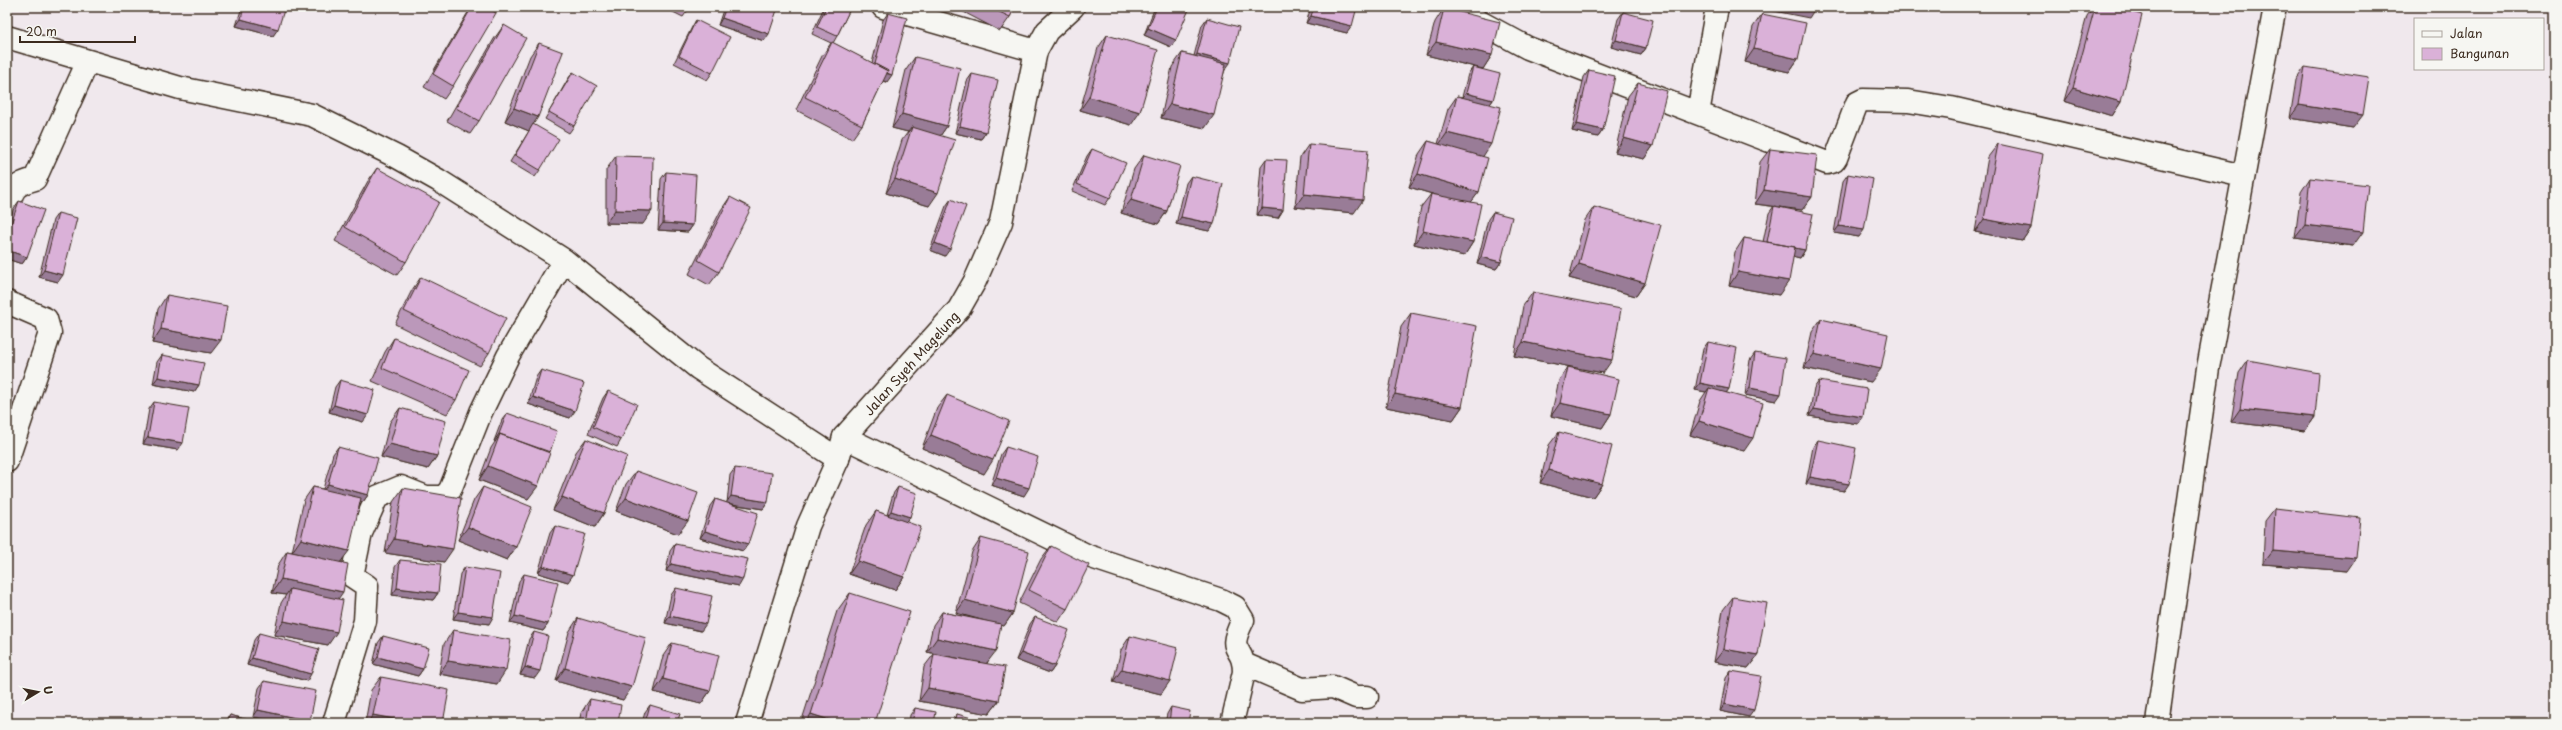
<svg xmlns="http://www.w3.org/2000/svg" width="2562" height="730" font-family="'Playpen Sans',sans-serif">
<rect width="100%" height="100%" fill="#f0e8ed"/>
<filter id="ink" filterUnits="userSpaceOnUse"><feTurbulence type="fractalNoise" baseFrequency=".025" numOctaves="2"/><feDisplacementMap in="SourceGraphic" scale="8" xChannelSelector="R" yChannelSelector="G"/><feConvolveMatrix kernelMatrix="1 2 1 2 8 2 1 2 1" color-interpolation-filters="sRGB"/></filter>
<g filter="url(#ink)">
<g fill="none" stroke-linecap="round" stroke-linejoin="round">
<defs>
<path id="street" d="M883,7L1036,51
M1452,7L1528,48L1827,163L1834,161L1836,158L1857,103L1863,100L1908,101L1951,108L2243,176
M7,37L180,88L312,115L397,157L438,180L564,260L698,368L838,459
M1698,113L1717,7
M7,210C13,188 14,185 35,179L88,61
M7,302L46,319L50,333L7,461
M844,437L1088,556L1221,600L1235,607L1243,620C1225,656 1244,643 1244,672L1232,723
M1244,664L1302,689L1333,687L1356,697H1367
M334,723L365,621L367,586L352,576L361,533L377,497L401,487L426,497H444L450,490L481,412L508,356L564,260
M2157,723L2208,368L2275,7"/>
<path id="secondary" d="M747,723L808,526L838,459L844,437L959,309L975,281L1001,222L1036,51L1047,31L1073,7"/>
</defs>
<use href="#street" stroke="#3b2a1e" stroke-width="25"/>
<use href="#secondary" stroke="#3b2a1e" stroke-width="25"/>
<use href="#street" stroke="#f6f6f2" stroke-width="22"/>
<use href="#secondary" stroke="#f6f6f2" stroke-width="22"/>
</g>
<path fill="#bb98ba" stroke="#3b2a1e" d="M242,7H285L273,36L236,26Z
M472,7H487L453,86L444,99L424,87L467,14Z
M671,7H690L683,17L669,10Z
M724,7H778L764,41L718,25Z
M824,7H851L837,36L833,43L872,63L883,20L888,13L887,82L883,81L862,125L852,139L796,110L822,56L831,43L812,34Z
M954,7H1015L1010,17L1000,31Z
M1155,7H1190L1171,47L1144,35Z
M1311,7H1357L1347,33L1306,23Z
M2093,7H2114L2121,102L2112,116L2064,101L2087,16Z
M1444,8L1492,55L1483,69L1426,55L1435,22Z
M1623,12L1646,48L1641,55L1611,47L1618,19Z
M1762,14L1798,59L1789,72L1745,62L1753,27Z
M1207,18L1225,70L1205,128L1161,118L1172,67L1182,53L1194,56L1202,25Z
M696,20L712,73L707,80L674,63L692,27Z
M504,25L479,121L470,134L447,121L494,39Z
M1107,35L1131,125L1080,110L1098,48Z
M539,43L533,124L540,170L535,177L510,162L529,131L505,121L530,56Z
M915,57L947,126L940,136L929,206L886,193L902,140L908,132L892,128L906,70Z
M1473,67L1493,100L1490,104L1482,157L1479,192L1471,202L1473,242L1464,256L1414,244L1421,207L1431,194H1432L1409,187L1419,154L1428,141L1438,144L1448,109L1457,96L1462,97L1468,74Z
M2305,67L2353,128L2290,118L2296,80Z
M1589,70L1603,130L1598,137L1572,131L1584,77Z
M573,72L574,126L569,133L545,119L568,79Z
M972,74L986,132L981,139L955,133L967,81Z
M1638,83L1653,146L1644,159L1615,152L1628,96Z
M1309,144L1354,213L1295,207L1300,157Z
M1998,144L2031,228L2022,241L1975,232L1988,157Z
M1092,149L1110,198L1105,205L1072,191L1087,156Z
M1770,149L1812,197L1802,210L1755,204L1760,162Z
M1144,155L1167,211L1158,224L1121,213L1134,169Z
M616,156L643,224L606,223V170Z
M1266,159L1283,210L1278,218L1257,215L1261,166Z
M377,168L406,262L397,275L335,241L368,181Z
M666,172L693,225L688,232L658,230L661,179Z
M1848,174L1859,237L1834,233L1843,181Z
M1191,176L1209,231L1176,224L1186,183Z
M2310,178L2353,246L2295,238L2301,192Z
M730,197L719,272L709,285L689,274L721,210Z
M951,199L945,256L930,250L946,206Z
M19,201L27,257L22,264L7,259V228L14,208Z
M1774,206L1805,250L1800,258L1793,256L1779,295L1729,286L1735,252L1744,238L1763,242L1769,213Z
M1594,207L1645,283L1636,296L1569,278L1585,220Z
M1493,212L1501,262L1496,269L1477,264L1488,219Z
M58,213V282L39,277L53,220Z
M421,277L489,353L480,366L395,324L412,290Z
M1533,292L1603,373L1514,356L1523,306Z
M167,295L211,353L152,343L158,309Z
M1411,313L1462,407L1453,420L1386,407L1401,327Z
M1821,319L1871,382L1804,368L1812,332Z
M394,338L456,400L447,414L372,381L385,352Z
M1708,342L1727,393L1744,451L1690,435L1700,401L1706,392L1695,390L1703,349Z
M1755,353L1776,401L1745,395L1750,360Z
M162,355L199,385L194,392L153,384L157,362Z
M2248,360L2315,417L2305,431L2231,422L2239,373Z
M1568,367L1611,414L1602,428L1551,416L1559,380Z
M541,370L570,418L528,404L536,377Z
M340,380L363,422L329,412L335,387Z
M1819,381L1863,417L1858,424L1809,416L1814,388Z
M608,391L621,440L617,447L588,434L603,398Z
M947,395L984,474L922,448L937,408Z
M154,402L178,450L143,444L149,409Z
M400,408L437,456L428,469L381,457L390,422Z
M507,413L550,452L528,499L479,480L491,448L495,442L494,441L502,420Z
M1559,432L1602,484L1593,497L1540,483L1549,445Z
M586,439L604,513L595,527L553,510L576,452Z
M1818,440L1844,491L1806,484L1813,447Z
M338,447L368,495L363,502L360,501L341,562L338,599L328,645L274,635L281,603L286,595L272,593L278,565L287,551L292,552L304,500L313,487L323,489L333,454Z
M1006,447L1024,496L991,485L1001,454Z
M735,468L768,502L763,509L730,504L748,544L743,551L700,538L710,506L715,499L727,503L730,475Z
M636,471L678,534L616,511L626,484Z
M483,487L516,547L507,560L458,540L474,500Z
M898,487L910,517L906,522L904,577L895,590L849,574L866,525L876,511L887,515L893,494Z
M403,488L444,562L385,553L393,502Z
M2275,508L2347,571L2263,564L2265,521Z
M555,526L568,582L538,573L550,533Z
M981,538L1013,613L1004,626L1001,625L987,664L999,701L989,714L919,701L924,667L934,654L958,658L927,652L933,625L942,612L987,621L956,613L972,552Z
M675,544L739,586L666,571L670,551Z
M1051,546L1067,609L1058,622L1019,603L1041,559Z
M400,560L438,593L433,600L392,595L395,567Z
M465,567L489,624L453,619L460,574Z
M524,574L548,624L543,631L510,623L519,581Z
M676,588L701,631L665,623L671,595Z
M850,593L875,723H801L837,611Z
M1733,597L1758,655L1748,668L1714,662L1723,610Z
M1035,617L1055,666L1050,673L1016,660L1030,624Z
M578,618L623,700L556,681L569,632Z
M453,630L497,684L439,674L444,644Z
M534,632L535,678L520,675L529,639Z
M259,633L307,681L247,665L254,640Z
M383,636L423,669L418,676L373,664L378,643Z
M1130,636L1161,694L1113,682L1121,650Z
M672,643L710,691L701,704L654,692L663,656Z
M1731,671L1749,717L1720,711L1726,678Z
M381,677L443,723H365L371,690Z
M264,681L310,721L308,723H282L253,717L259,688Z
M590,699L618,723H579L581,713Z
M650,705L677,723H642L645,712Z
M1171,707L1188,723H1165L1167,714Z
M915,708L934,723H909L910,715Z
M957,714L978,723H952V721Z
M230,715L259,723H225Z"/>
<path fill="#997c97" stroke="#3b2a1e" d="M1754,7H1816L1809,18Z
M1311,16L1352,26L1347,33L1306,23Z
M722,18L769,34L764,41L718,25Z
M241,19L278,29L273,36L236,26Z
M1148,28L1176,40L1171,47L1144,35Z
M1616,40L1646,48L1641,55L1611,47Z
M1436,42L1492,55L1483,69L1426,55Z
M1754,49L1798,59L1789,72L1745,62Z
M1197,54L1230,63L1225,70L1193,61Z
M874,70L892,75L887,82L869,77Z
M2073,88L2121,102L2112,116L2064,101Z
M1466,93L1493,100L1488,107L1461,100Z
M1089,97L1140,112L1131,125L1080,110Z
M1170,104L1214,115L1205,128L1161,118Z
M2299,105L2363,115L2353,128L2290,118Z
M514,108L538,117L529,131L505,121Z
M902,114L947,126L938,139L912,127L908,132L892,128Z
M1577,124L1603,130L1598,137L1572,131Z
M960,126L986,132L981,139L955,133Z
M1447,133L1491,144L1482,158L1438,146Z
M1624,138L1653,146L1644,159L1615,152Z
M1418,174L1479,192L1469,205L1409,187Z
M895,179L938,193L929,206L886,193Z
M1764,190L1812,197L1802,210L1755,204Z
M1304,194L1363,200L1354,213L1295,207Z
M1131,200L1167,211L1158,224L1121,213Z
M1262,208L1283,210L1278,218L1257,215Z
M615,210L652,211L643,224L606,223Z
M1181,217L1214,224L1209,231L1176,224Z
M1984,219L2031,228L2022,241L1975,232Z
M663,223L693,225L688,232L658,230Z
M2305,225L2363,232L2353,246L2295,238Z
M1839,226L1864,230L1859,237L1834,233Z
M1423,231L1473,242L1464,256L1414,244Z
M1767,242L1805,250L1800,258L1762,249Z
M935,243L950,249L945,256L930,250Z
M7,250L27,257L22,264L7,259Z
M1481,257L1501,262L1496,269L1477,264Z
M1579,264L1645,283L1636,296L1569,278Z
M44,270L63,275L58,282L39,277Z
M1738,272L1789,281L1779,295L1729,286Z
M161,329L221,340L211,353L152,343Z
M1523,342L1612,360L1603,373L1514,356Z
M1814,354L1881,369L1871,382L1804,368Z
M158,377L199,385L194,392L153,384Z
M1700,383L1729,389L1724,396L1709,388L1706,392L1695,390Z
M1750,388L1781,394L1776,401L1745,395Z
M1395,394L1462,407L1453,420L1386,407Z
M533,397L575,411L570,418L528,404Z
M1560,403L1611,414L1602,428L1551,416Z
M334,405L368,415L363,422L329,412Z
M1814,409L1863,417L1858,424L1809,416Z
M2240,409L2315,417L2305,431L2231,422Z
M1699,421L1753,438L1744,451L1690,435Z
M499,434L500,435L495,442L494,441Z
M931,435L993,460L984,474L922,448Z
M148,437L183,443L178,450L143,444Z
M390,444L437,456L428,469L381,457Z
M488,466L538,486L528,499L479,480Z
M1549,470L1602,484L1593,497L1540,483Z
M1810,477L1849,484L1844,491L1806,484Z
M996,478L1029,488L1024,496L991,485Z
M328,484L368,495L363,502L323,491Z
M731,496L768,502L763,509L726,503Z
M562,497L604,513L595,527L553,510Z
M626,498L688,521L678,534L616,511Z
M891,511L910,517L905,524L886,518Z
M468,527L516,547L507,560L458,540Z
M705,531L748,544L743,551L700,538Z
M301,539L349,551L339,564L292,552Z
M394,539L453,549L444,562L385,553Z
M2273,551L2356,558L2347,571L2263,564Z
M858,561L904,577L895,590L849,574Z
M671,564L743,579L739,586L666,571Z
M543,566L573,575L568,582L538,573Z
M281,579L343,592L334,605L290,589L286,595L272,593Z
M397,588L438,593L433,600L392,595Z
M965,600L1013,613L1004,626L956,613Z
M458,612L493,617L489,624L453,619Z
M515,616L548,624L543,631L510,623Z
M670,616L706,624L701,631L665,623Z
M284,621L337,632L328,645L274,635Z
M937,638L996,651L986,664L927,652Z
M1724,649L1758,655L1748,668L1714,662Z
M1021,653L1055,666L1050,673L1016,660Z
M378,657L423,669L418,676L373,664Z
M252,658L311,674L307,681L247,665Z
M448,661L506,670L497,684L439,674Z
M525,667L540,671L535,678L520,675Z
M565,668L632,687L623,700L556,681Z
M1122,669L1170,681L1161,694L1113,682Z
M663,679L710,691L701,704L654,692Z
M928,688L999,701L989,714L919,701Z
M1725,704L1754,710L1749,717L1720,711Z
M258,710L310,721L308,723H282L253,717Z
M811,714L839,723H805Z
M373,715L415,723H367Z"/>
<path fill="#dab1d8" stroke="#3b2a1e" d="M244,7H285L278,29L241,19Z
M472,7H487L496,13L453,86L433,74Z
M682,7H690L688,10Z
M726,7H778L769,34L722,18Z
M826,7H851L837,36L817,27Z
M989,7H1015L1010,17Z
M1157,7H1190L1176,40L1148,28Z
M1314,7H1357L1352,26L1311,16Z
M2095,7H2114L2142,15L2121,102L2073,88Z
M1444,8L1500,22L1492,55L1436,42Z
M1623,12L1653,20L1646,48L1616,40Z
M888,13L907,18L892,75L887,73L888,71L875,64Z
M1762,14L1806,23L1798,59L1754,49Z
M1207,18L1239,27L1230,63L1197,54Z
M696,20L730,37L712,73L679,56Z
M504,25L526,38L479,121L456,108Z
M1107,35L1158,50L1140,112L1089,97Z
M832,42L888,71L862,125L805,97Z
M539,43L563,52L538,117L514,108Z
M1182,53L1226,64L1214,115L1170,104Z
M915,57L960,68L947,126L902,114Z
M1473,67L1500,74L1493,100L1466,93Z
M2305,67L2369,77L2363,115L2299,105Z
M1589,70L1615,76L1603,130L1577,124Z
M573,72L597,86L574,126L549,112Z
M972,74L998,80L986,132L960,126Z
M1638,83L1667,91L1653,146L1624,138Z
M1457,96L1501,107L1491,144L1447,133Z
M533,124L559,139L540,170L515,155Z
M912,127L955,140L938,193L895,179Z
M1428,141L1488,158L1479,192L1418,174Z
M1309,144L1368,150L1363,200L1304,194Z
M1998,144L2043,154L2031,228L1984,219Z
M1092,149L1126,163L1110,198L1077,184Z
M1770,149L1817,155L1812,197L1764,190Z
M1144,155L1180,166L1167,211L1131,200Z
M616,156L653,157L652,211L615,210Z
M1266,159L1287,160L1283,210L1262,208Z
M377,168L439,202L406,262L345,227Z
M666,172L696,175L693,225L663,223Z
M1848,174L1873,179L1864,230L1839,226Z
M1191,176L1223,184L1214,224L1181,217Z
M2310,178L2368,185L2363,232L2305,225Z
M1431,194L1481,204L1473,242L1423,231Z
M730,197L751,208L719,272L698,260Z
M951,199L966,206L950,249L935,243Z
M19,201L44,210L27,257L7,250V235Z
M1774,206L1813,214L1805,250L1795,248V247L1767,242Z
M1594,207L1661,225L1645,283L1579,264Z
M1493,212L1512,217L1501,262L1481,257Z
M58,213L77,218L63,275L44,270Z
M1744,238L1795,247L1789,281L1738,272Z
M421,277L506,318L489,353L404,311Z
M1533,292L1621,309L1612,360L1523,342Z
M167,295L227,306L221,340L161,329Z
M1411,313L1477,326L1462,407L1395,394Z
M1821,319L1888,334L1881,369L1814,354Z
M394,338L469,370L456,400L382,368Z
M1708,342L1737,348L1729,389L1700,383Z
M1755,353L1786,358L1781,394L1750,388Z
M162,355L204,363L199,385L158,377Z
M2248,360L2319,373L2315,417L2240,409Z
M1568,367L1619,379L1611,414L1560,403Z
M541,370L584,383L575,411L533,397Z
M340,380L375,390L368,415L334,405Z
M1819,381L1867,389L1863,417L1814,409Z
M1709,388L1763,403L1753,438L1699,421Z
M608,391L637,404L621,440L593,427Z
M947,395L1009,421L993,460L931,435Z
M154,402L189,408L183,443L148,437Z
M400,408L446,421L437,456L390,444Z
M507,413L557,431L550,452L499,434Z
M1559,432L1612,446L1602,484L1549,470Z
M500,434L550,453L538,486L488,466Z
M586,439L627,456L604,513L562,497Z
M1818,440L1856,448L1849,484L1810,477Z
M338,447L378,458L368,495L328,484Z
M1006,447L1038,457L1029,488L996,478Z
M735,468L772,473L768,502L731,496Z
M636,471L698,493L688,521L626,498Z
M313,487L361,498L349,551L301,539Z
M483,487L532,507L516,547L468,527Z
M898,487L917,493L910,517L891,511Z
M403,488L461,498L453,549L394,539Z
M715,499L758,513L748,544L705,531Z
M2275,508L2360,518L2356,558L2273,551Z
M876,511L921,527L904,577L858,561Z
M555,526L585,534L573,575L543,566Z
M981,538L1029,551L1013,613L965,600Z
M675,544L748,559L743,579L671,564Z
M1051,546L1089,565L1067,609L1029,590Z
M287,551L348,564L343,592L281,579Z
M400,560L441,564L438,593L397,588Z
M465,567L500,573L493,617L458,612Z
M524,574L558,582L548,624L515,616Z
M676,588L712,596L706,624L670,616Z
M290,589L343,600L337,632L284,621Z
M850,593L910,612L875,723H839L811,714Z
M1733,597L1767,603L1758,655L1724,649Z
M942,612L1001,624L996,651L937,638Z
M1035,617L1069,630L1055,666L1021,653Z
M578,618L646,638L632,687L565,668Z
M453,630L511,640L506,670L448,661Z
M534,632L548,636L540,671L525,667Z
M259,633L319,649L311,674L252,658Z
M383,636L429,648L423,669L378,657Z
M1130,636L1178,648L1170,681L1122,669Z
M672,643L719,655L710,691L663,679Z
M934,654L1005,667L999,701L928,688Z
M1731,671L1761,676L1754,710L1725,704Z
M381,677L449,690L443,723H415L373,715Z
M264,681L316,691L310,721L258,710Z
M590,699L621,705L618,723H586Z
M650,705L680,714L677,723H645Z
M1171,707L1190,711L1188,723H1169Z
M915,708L936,712L934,723H912Z
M957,714L979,720L978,723H955Z
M230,715L259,723H228Z"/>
</g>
<g text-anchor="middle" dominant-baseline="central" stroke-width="3.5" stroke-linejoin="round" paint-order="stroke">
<g font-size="13" fill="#3b2a1e" stroke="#f6f6f2">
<text transform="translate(911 363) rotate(-48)">Jalan Syeh Magelung</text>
</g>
</g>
<rect width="2562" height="730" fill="none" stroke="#f6f6f2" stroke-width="24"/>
<rect x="12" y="12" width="2538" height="706" fill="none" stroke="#3b2a1e" stroke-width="1.5" filter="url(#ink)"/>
<rect x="2414" y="18" width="130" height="52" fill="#f6f6f2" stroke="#aba49d"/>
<rect x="2422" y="31" width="20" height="6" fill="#f6f6f2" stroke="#aba49d"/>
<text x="2450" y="38" font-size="12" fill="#3b2a1e">Jalan</text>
<rect x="2422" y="48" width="20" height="12" fill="#dab1d8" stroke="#aba49d"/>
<text x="2450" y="58" font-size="12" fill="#3b2a1e">Bangunan</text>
<g transform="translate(38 692) rotate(80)" stroke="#f6f6f2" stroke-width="3" paint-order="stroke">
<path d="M0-3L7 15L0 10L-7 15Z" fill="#3b2a1e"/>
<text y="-6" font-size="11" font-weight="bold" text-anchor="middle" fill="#3b2a1e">U</text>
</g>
<path d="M20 36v6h115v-6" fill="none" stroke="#3b2a1e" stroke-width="2"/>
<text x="26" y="36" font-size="12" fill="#3b2a1e" stroke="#f6f6f2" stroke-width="3" paint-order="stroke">20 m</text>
</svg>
